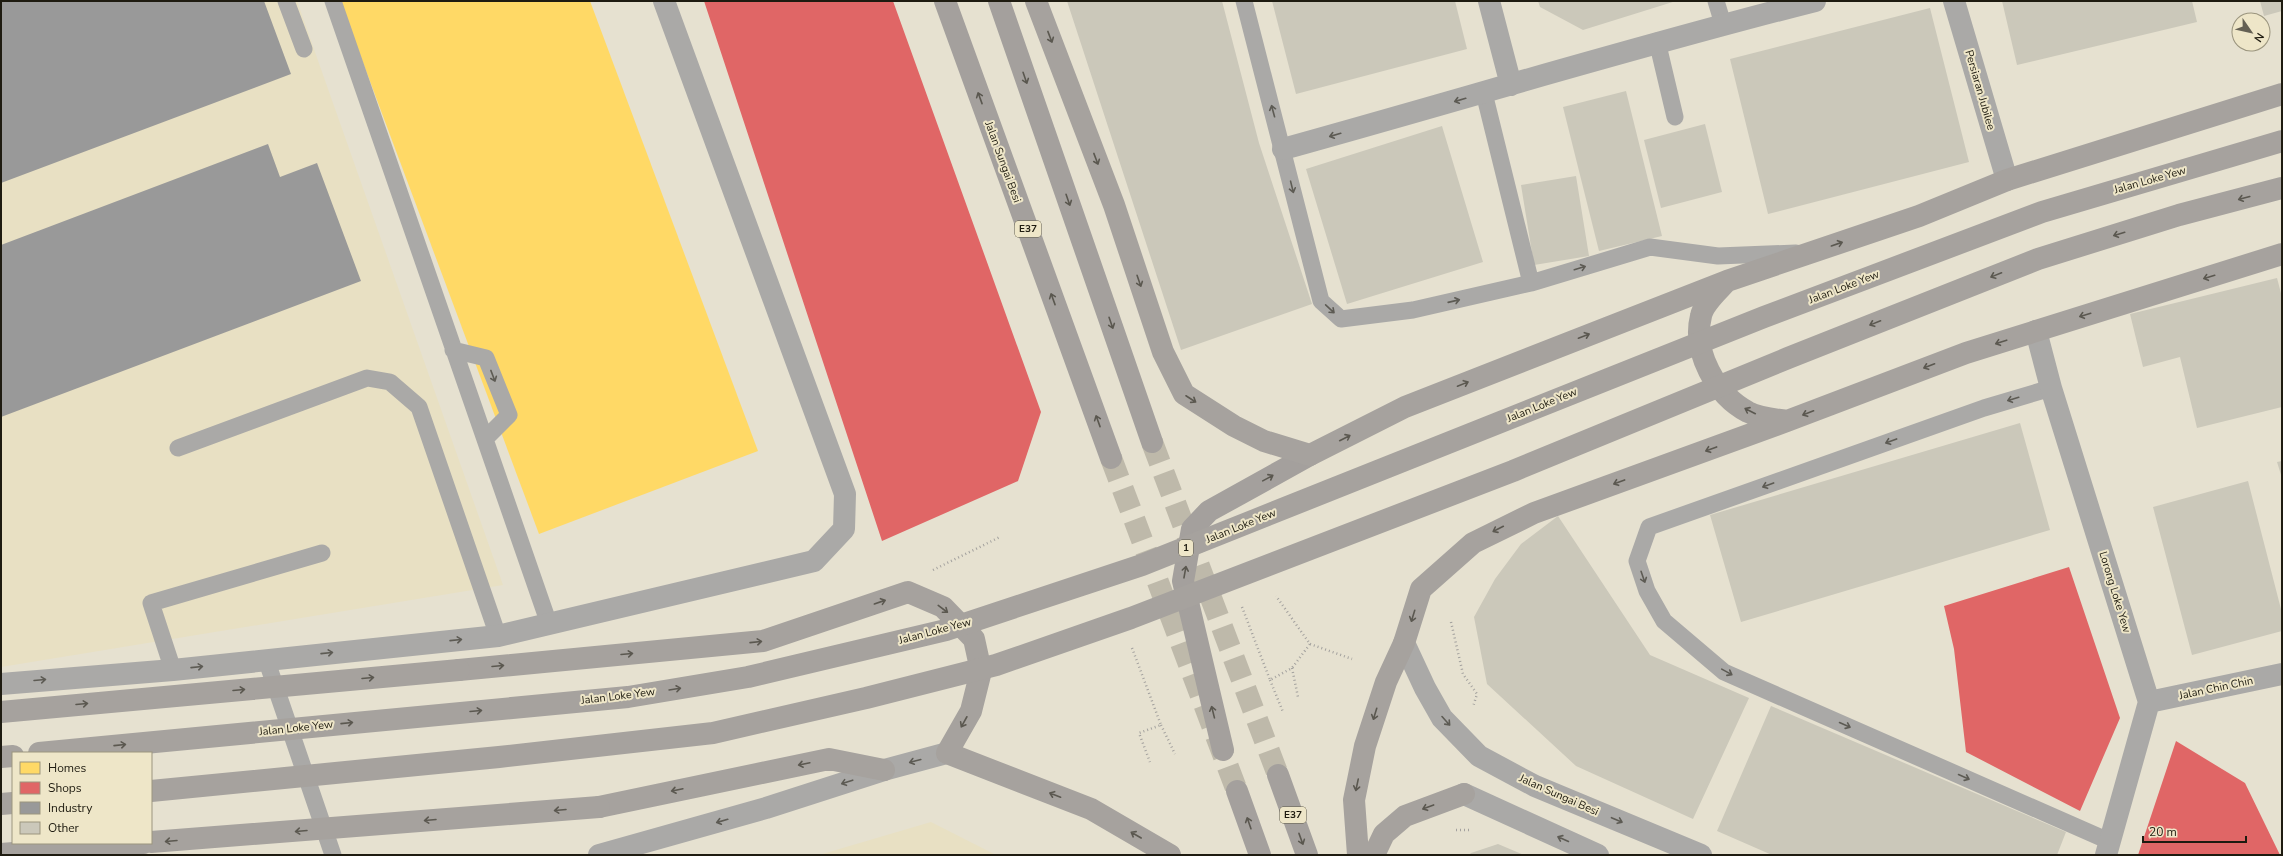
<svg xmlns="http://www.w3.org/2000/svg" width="2283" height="856" font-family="'Nunito Sans',sans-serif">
<rect width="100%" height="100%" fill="#e6e1d0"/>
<path fill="#e8e0c3" d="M1,1H297L503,585L1,667Z
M931,822L996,855H819Z"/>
<path fill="#ffd966" d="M340,1H590L758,451L539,534Z"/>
<path fill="#e06666" d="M704,1H893L1041,412L1018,481L882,541Z
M2069,567L2120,718L2080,811L1966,752L1954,649L1944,606Z
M2176,741L2245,783L2280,855H2138Z"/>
<path fill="#999" d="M1,1H264L291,74L1,183Z
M268,144L280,177L317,163L361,281L1,417V245Z"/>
<path fill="#cbc8ba" d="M1067,1H1222L1259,143L1312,304L1181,350Z
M1272,1H1455L1467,49L1296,94Z
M1538,1H1676L1583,30L1540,7Z
M2002,1H2192L2197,22L2017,65Z
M2260,1H2282V11L2264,16Z
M1930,8L1969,162L1768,214L1730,59Z
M1626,91L1662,236L1599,251L1563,107Z
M1705,124L1722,192L1661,208L1644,140Z
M1442,126L1483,262L1347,304L1306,169Z
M1576,176L1589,256L1534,265L1521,185Z
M2277,278L2282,297V407L2197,428L2180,357L2143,367L2130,314Z
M2020,423L2050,530L1741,622L1710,515Z
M2282,461V478L2277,462Z
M2248,481L2282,613V631L2192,655L2153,507Z
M1558,516L1650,655L1749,698L1693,819L1576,766L1487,684L1474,617L1495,579L1521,544Z
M1771,706L2066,832L2057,855H1772L1717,831Z
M1498,844L1524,855H1469L1471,853Z"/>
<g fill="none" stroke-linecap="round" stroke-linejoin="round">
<path stroke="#beb9aa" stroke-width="22" stroke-dasharray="22 11" stroke-linecap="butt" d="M1152,442L1278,775
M1111,458L1237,791"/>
<path stroke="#a3a19e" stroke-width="2.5" stroke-dasharray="1 3" stroke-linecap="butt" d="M933,570L1000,537
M1242,607L1270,680L1292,668L1310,644L1276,596
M1451,622L1463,674L1477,694L1473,707
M1310,644L1352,659
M1132,648L1161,725L1139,733L1150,762
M1292,668L1298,697
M1270,680L1283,712
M1161,725L1175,754
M1456,830H1471"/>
<path stroke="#aaa9a7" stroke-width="17" d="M286,1L304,49
M333,1L549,624
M1244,1L1321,301L1341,319L1413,310L1531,283L1650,247L1718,256L1796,253
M1716,1L1723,24
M1657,41L1675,117
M1484,93L1531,283
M453,350L486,358L509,415L485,439
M2051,388L1984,408L1649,527L1637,561L1647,591L1664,621L1724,672L2111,842
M178,448L367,378L390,382L419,407L498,636
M266,659L333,855
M173,670L151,603L322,553"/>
<path stroke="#aaa9a7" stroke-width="22" d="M1489,1L1511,85
M1954,1L2007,180
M1283,149C1460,100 1637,46 1815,1
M2036,331L2051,388L2149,702L2106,855
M1,684L173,670L498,636L814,561L844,529L845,494L664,1
M2149,702L2282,674"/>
<path stroke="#aaa9a7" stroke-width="22" d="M1404,643L1425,688L1442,718L1479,756L1535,786L1701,855
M1464,794L1598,855
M599,855L766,808L884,770L947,753"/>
<path stroke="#a4a09d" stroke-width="22" d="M945,1L1111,458
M999,1L1152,442
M1223,750L1183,581L1192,529L1209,511L1310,455
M1278,775L1307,855
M1237,791L1260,855"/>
<path stroke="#a6a29e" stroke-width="22" d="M1036,1L1114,205L1163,352L1184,394L1234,426L1264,441L1310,455L1405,407L1727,281L1919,216L2007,180L2282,94
M1726,282C1718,291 1703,304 1701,316C1692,352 1716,395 1748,412C1760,418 1774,419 1787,421
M459,670L763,641L908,592L943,607L974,639L981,671L971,711L947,753L1091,809L1170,855
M1,757L13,756
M1,804L13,803
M599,807L829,759L884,770
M1,854L143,843
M1358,855L1354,800L1365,746L1386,682L1404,643L1421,589L1473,543L1534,513L1787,421L1966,353L2282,254
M1374,855L1384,834L1405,816L1464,794"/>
<path stroke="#a6a29e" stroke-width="22" d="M1,712L459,670
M39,753L628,697L748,677L946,630L1142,565L1764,317L2042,212L2282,141
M151,791L499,757L713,733L866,698L996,665L1131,618L1513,471L1788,358L2038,259L2179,215L2282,188
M151,842L599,807"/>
</g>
<defs><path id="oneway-shaft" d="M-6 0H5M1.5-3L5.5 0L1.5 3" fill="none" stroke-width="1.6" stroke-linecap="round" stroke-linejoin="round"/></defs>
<g stroke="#5b5850">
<use href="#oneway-shaft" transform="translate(1050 37) rotate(69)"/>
<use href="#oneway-shaft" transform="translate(1096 159) rotate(69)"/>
<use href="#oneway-shaft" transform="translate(2244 198) rotate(165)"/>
<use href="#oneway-shaft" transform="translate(2119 234) rotate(163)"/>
<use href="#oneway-shaft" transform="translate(1837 244) rotate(-19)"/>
<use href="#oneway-shaft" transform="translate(1996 275) rotate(158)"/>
<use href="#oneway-shaft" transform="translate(2209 277) rotate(163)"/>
<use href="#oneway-shaft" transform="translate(1139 281) rotate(71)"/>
<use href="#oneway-shaft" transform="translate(2085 315) rotate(163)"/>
<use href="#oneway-shaft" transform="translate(1875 323) rotate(158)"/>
<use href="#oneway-shaft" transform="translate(1584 336) rotate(-21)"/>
<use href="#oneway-shaft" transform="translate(2001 342) rotate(162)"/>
<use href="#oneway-shaft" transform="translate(1929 366) rotate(159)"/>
<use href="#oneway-shaft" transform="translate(1463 384) rotate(-22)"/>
<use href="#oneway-shaft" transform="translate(1191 399) rotate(33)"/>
<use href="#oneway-shaft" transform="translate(1750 411) rotate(-153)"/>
<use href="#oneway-shaft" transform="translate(1808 413) rotate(159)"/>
<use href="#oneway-shaft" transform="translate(1345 438) rotate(-27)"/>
<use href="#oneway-shaft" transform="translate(1711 449) rotate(160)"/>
<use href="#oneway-shaft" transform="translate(1619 482) rotate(160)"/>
<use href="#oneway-shaft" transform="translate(1498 529) rotate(153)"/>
<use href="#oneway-shaft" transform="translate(880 602) rotate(-19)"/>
<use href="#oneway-shaft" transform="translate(943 609) rotate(37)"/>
<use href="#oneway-shaft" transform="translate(1413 616) rotate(107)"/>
<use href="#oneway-shaft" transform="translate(756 642) rotate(-6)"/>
<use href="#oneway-shaft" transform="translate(627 654) rotate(-5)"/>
<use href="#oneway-shaft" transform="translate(498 666) rotate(-5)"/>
<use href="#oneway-shaft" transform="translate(368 678) rotate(-5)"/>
<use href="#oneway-shaft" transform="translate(675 689) rotate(-9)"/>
<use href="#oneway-shaft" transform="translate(239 690) rotate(-5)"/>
<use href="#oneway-shaft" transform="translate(82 704) rotate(-5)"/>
<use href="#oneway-shaft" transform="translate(476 711) rotate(-5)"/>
<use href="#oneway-shaft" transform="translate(1375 714) rotate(107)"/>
<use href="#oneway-shaft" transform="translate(964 722) rotate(119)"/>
<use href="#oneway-shaft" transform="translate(347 723) rotate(-6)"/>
<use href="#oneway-shaft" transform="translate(120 745) rotate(-6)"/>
<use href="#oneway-shaft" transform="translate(804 764) rotate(168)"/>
<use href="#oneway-shaft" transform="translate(1357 785) rotate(102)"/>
<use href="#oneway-shaft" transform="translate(677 790) rotate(168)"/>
<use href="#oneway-shaft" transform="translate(1055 795) rotate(-159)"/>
<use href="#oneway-shaft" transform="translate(1428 807) rotate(160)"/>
<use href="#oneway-shaft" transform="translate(560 810) rotate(175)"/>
<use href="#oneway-shaft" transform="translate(430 820) rotate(175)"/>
<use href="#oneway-shaft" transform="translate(301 831) rotate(175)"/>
<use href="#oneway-shaft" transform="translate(1136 835) rotate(-150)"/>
<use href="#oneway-shaft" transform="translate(171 841) rotate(175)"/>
</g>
<g stroke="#5a574f">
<use href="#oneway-shaft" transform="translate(1025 78) rotate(71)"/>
<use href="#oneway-shaft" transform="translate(980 98) rotate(-110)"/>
<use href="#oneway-shaft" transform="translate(1068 200) rotate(71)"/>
<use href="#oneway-shaft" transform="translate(1053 299) rotate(-110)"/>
<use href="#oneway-shaft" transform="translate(1111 323) rotate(71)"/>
<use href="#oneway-shaft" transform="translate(1098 421) rotate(-110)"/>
<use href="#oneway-shaft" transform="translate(1268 478) rotate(-29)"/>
<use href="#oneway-shaft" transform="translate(1185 572) rotate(-80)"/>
<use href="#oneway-shaft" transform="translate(1213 712) rotate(-104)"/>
<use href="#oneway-shaft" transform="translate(1249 823) rotate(-109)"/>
<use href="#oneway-shaft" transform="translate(1301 839) rotate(70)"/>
</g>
<g stroke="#5d5b54">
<use href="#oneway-shaft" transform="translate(1460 100) rotate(164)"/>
<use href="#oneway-shaft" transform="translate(1273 111) rotate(-105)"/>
<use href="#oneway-shaft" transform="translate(1335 135) rotate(164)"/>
<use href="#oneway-shaft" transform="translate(1292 187) rotate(76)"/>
<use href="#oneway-shaft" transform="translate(1580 268) rotate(-17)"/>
<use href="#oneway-shaft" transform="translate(1454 301) rotate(-13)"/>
<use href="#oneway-shaft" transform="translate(1330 309) rotate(43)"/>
<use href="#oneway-shaft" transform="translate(493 376) rotate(69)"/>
<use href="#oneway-shaft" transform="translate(2013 399) rotate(163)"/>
<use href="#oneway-shaft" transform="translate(1891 441) rotate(160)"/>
<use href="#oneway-shaft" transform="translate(1768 485) rotate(160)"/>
<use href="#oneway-shaft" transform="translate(1643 577) rotate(71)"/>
<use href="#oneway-shaft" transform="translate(456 640) rotate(-6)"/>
<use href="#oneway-shaft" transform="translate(327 653) rotate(-6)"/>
<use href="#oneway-shaft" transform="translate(197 667) rotate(-6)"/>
<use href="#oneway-shaft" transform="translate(1727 672) rotate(29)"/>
<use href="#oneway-shaft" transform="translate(40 680) rotate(-5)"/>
<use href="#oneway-shaft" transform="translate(1446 721) rotate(48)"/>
<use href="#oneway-shaft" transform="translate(1845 725) rotate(24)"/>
<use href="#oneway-shaft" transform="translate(915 761) rotate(165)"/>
<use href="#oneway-shaft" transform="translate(1964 777) rotate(24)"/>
<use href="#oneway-shaft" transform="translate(847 782) rotate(162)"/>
<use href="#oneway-shaft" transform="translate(1617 820) rotate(23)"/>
<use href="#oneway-shaft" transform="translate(722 821) rotate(164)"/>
<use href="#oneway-shaft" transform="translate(1563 839) rotate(-156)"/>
</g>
<g text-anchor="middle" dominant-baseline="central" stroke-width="4" stroke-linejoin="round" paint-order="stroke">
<g fill="#eee6c8" stroke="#5c5847" stroke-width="1">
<rect x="1015" y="221" width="26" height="16" rx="3"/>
<rect x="1179" y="540" width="14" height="16" rx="3"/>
<rect x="1280" y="807" width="26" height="16" rx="3"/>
</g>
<g font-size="10" font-weight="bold" fill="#1e1b10">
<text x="1028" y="229">E37</text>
<text x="1186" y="548">1</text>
<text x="1293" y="815">E37</text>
</g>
<g font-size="11" fill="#1e1b10" stroke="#eee6c8">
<text transform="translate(1980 90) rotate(74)">Persiaran Jubilee</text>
<text transform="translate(1003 162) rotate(70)">Jalan Sungai Besi</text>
<text transform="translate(2150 180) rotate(-16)">Jalan Loke Yew</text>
<text transform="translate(1844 287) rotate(-21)">Jalan Loke Yew</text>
<text transform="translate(1542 405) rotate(-22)">Jalan Loke Yew</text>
<text transform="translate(1241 526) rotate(-22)">Jalan Loke Yew</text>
<text transform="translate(2115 592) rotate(73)">Lorong Loke Yew</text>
<text transform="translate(935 631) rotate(-15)">Jalan Loke Yew</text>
<text transform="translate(2216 688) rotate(-12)">Jalan Chin Chin</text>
<text transform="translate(618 696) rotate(-7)">Jalan Loke Yew</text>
<text transform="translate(296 728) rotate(-6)">Jalan Loke Yew</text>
<text transform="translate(1559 795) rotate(24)">Jalan Sungai Besi</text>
</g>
</g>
<rect width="2283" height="856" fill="none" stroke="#1e1b10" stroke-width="4"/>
<rect x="12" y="752" width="140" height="92" fill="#eee6c8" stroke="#9b957e"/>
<rect x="20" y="762" width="20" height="12" fill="#ffd966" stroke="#9b957e"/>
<text x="48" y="772" font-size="12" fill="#1e1b10">Homes</text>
<rect x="20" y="782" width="20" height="12" fill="#e06666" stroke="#9b957e"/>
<text x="48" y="792" font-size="12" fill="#1e1b10">Shops</text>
<rect x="20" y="802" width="20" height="12" fill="#999999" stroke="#9b957e"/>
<text x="48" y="812" font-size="12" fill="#1e1b10">Industry</text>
<rect x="20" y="822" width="20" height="12" fill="#cbc8ba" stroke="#9b957e"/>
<text x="48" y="832" font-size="12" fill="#1e1b10">Other</text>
<g transform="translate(2251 32) rotate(124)"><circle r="19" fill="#eee6c8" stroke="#9b957e"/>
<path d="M0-3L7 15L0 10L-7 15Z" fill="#646053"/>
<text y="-6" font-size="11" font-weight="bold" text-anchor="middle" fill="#1e1b10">N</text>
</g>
<path d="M2143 836v6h103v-6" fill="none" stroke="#1e1b10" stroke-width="2"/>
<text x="2149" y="836" font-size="12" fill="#1e1b10" stroke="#eee6c8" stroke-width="3" paint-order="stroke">20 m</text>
</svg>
